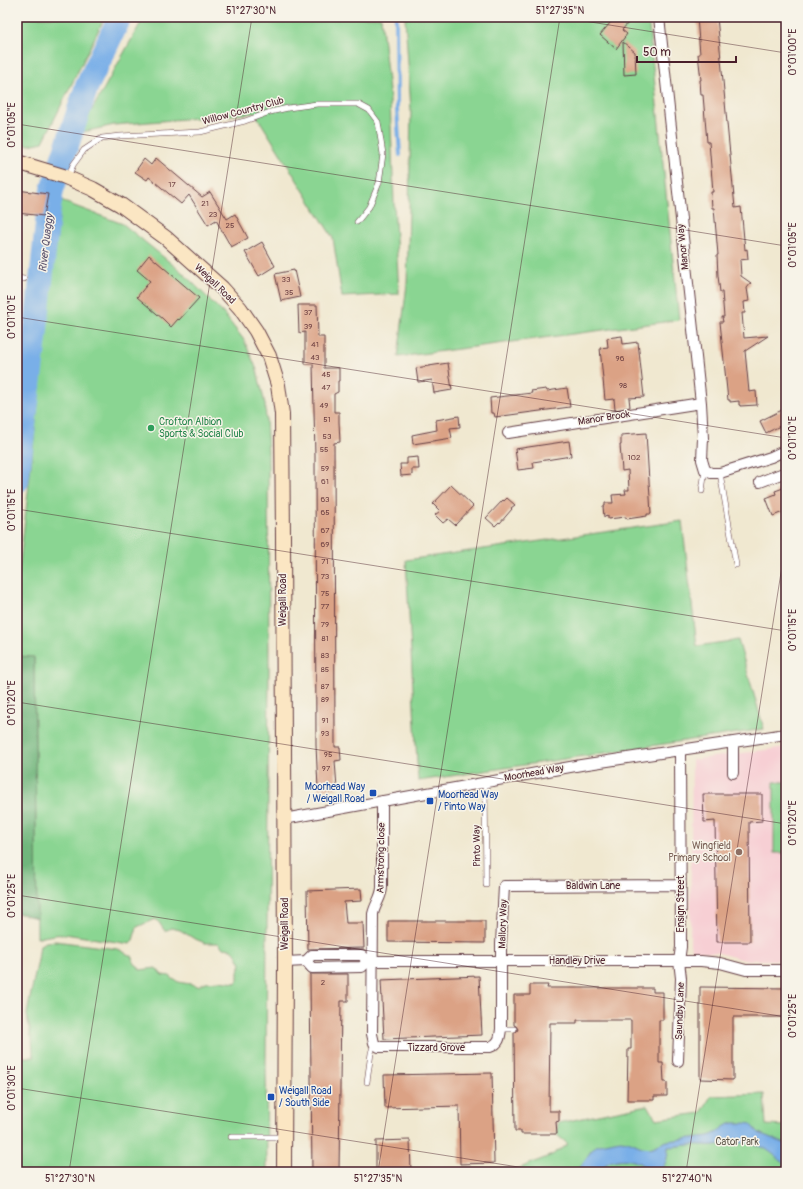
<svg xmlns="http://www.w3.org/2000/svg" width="803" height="1189" font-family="Pangolin,sans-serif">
<rect width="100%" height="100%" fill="#f7f3e8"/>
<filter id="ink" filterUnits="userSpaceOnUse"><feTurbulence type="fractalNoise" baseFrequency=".025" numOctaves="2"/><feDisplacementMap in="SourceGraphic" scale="8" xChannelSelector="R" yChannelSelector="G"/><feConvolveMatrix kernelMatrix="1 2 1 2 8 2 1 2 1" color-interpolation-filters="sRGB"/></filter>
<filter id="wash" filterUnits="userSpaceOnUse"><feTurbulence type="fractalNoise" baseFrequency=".012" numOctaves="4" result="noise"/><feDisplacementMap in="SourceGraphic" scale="16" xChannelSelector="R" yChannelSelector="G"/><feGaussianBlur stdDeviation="0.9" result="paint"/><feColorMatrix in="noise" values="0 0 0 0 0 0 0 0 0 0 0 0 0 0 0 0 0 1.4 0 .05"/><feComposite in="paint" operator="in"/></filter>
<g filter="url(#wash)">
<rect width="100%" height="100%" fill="#f0e8d0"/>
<path fill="#f7cfd4" d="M786,747V960H744L719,953L697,951L692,949L690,945L692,760Z"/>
<path fill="#8ad592" stroke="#6a7a5e" d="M17,17H105L43,142L29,145L17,144Z
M144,17H381L390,100L394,202L399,294L342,297L333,238L255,113L114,125L79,133Z
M405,17H648L679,320L398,357L407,284L409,211L411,110Z
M61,201L123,224L183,273L223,313L244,340L257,370L265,404L268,451L269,667L266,1060L267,1172H17V1047L24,1057H35L33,1054L32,1038L30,1035V1029L28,1022L27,1014L31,993L38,960L40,945L46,942L55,941L118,949L131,956L135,964L138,966L140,970L156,968L162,975L170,976C177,985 188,982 198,986L206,982L219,981L236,983L238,980V972L241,964L235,952L231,949L223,948L218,943H205L193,938L180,930L171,928L167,930H164L158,921L155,919L137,927L133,940L130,944L65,934L54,935L37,938L34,658L17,656V589Z
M682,521L697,646L738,640L764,729L418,781L406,560Z
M774,782H786V853H774Z
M764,1094L766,1125L786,1126V1172H510L552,1155L568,1144L557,1135L558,1123L648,1105L656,1119L701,1113L711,1096Z"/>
<path fill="#6fb67c" stroke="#5c6a54" d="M17,656L34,657L37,918L17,913Z"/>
<path fill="#79afe8" stroke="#62678a" d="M733,1123H744L751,1124L759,1133L786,1144V1166C759,1139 751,1142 715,1145C707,1146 698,1144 690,1145C683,1145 675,1147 668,1147C668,1157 666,1172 653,1170C648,1169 643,1165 639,1163C629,1158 614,1158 605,1165C603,1166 600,1170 599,1172H573L580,1167L591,1151L596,1146L604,1143L620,1140L628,1141L642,1147L650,1148L667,1141L709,1136L718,1132L725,1126Z"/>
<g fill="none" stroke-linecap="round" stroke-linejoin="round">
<path stroke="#79afe8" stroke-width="4" d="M396,17L397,109L400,155"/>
<path stroke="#79afe8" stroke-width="24" d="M17,481L35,338L48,214L52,190L87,86L120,17"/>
</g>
<g id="blocks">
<path fill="#dba285" d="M615,17H633L622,30L627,34L616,49L600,35Z
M697,17H717L735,208L741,207L745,250L747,249L748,259L740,260L741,276L751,283L747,288L749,301L744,302L745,313H742L744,338L768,336L745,351L749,392L756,391L757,405L740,406V405H739V401L730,402V400H728L720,322H723L722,317H724L722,292H720L718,276L717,255H718L714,208H712L711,192H713L709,142H707L703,95H701L700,80H701L698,54H700Z
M623,42L635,52L636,74L624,75Z
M156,158L202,197L210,192L227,219L235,214L248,238L231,247L216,220L208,225L189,195L181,204L149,177L147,180L135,172L144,159L151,165Z
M17,190L48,194L44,216L17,213Z
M262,242L275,266L259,276L245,252Z
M149,255L199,298L179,320L178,319L171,327L163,319L137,297L150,281L137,270Z
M294,270L300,297L281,301L275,274Z
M298,305H317L318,337H324V368H339V381H338V392L334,394V412H339V422L340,442L334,443L335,747H340L341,760L335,761L337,788L318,789L316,745L315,456L313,364H305V332L299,333Z
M622,336L623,344L638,342L644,397L629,398L630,407L615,410L614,399L605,400L600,348L608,347L607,338Z
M448,363L452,390L434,393L432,380L418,382L416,368Z
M567,388L570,407L495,417L494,413H491L490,398L532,393L531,391L546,389L547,391Z
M786,408V423L766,433L760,421Z
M459,416L460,427L450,428L452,438L413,444L412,435L437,430L436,420Z
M646,433L651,514H647V516L627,519L626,517L608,519V516L604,517L603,506H605V503H613L612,495L626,494L625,490H629L628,470L622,471L620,445H621V435Z
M569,441L571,456L533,462L534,468L518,470L515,449Z
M418,457L419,469H412V475L401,476L400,464H407V458Z
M451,485L473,506L455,525L448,519L443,523L435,515L440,511L433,504Z
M786,487V519L783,512L773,516L766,498L776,494L775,491Z
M507,498L515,505L511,508L512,509L500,523L499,522L495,526L486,518L503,500L504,501Z
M703,794H762V821L749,822L750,942H717L715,821L704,822Z
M361,889L362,901L344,902L346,923H363L364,948L308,949L307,891Z
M388,921H485V943L388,942Z
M310,974H348V1001H341L339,1172H312L310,979Z
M479,976L482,1035L384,1039L381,980Z
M530,985H548L547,988H653V992H663V1020H659V1063H663L664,1082H667V1096H654V1100H627L628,1049H631V1020H577V1023H550L549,1111H559V1121L556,1122L557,1134H521V1131H515L514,1033L517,1031L518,1029L516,1026L514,1025V995H530Z
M700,987L786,988V1017H733V1080L700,1079Z
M492,1073L494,1163L460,1164L459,1106L385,1108L384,1075Z
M410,1140L411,1172H376V1141Z"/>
</g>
</g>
<g filter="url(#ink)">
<use href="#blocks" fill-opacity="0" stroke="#633d44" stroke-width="1"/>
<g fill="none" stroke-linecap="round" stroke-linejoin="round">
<defs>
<path id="lane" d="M68,177L73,165L84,150L102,138L120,136L200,132L245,121L270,112L288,108L317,104H358L369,110L378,122L383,154L379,183L369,207L357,222
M17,278L24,279
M720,473L736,565
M702,491L705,470
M485,783L486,885
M501,1029H514
M367,1082L371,1053L374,1043
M231,1137H283"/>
<path id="street" d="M659,17L701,403L703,438L702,460L705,470L711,473H720L771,457L786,450
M508,433L701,403
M760,482L786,472
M733,773V742
M382,801V887C382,897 375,904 373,914L372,1034L374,1043L379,1047H490C499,1044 500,1038 501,1029V944L504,886L681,885
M284,819L581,765L786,734
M306,961L312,968L362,967L367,961
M285,962L306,961L312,955H362L367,961H701L720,963L746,970H786
M678,1061L681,978L679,961L681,947L680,750"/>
<path id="secondary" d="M17,162L63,176L93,189L121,205L166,238L222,288L240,308L256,331L269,356L278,385L282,414L283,537L285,962L284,1172"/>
</defs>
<use href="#lane" stroke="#633d44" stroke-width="6"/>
<use href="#street" stroke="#633d44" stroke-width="12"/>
<use href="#secondary" stroke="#633d44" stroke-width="16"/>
<use href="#lane" stroke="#fff" stroke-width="5"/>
<use href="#street" stroke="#fff" stroke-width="10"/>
<use href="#secondary" stroke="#fbe6c3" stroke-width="14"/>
</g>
</g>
<path fill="none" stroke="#4a1f2b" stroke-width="1" stroke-opacity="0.45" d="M559,17L786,53M17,124L786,246M17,317L786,438M17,509L786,631M17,702L786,824M17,895L786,1017M17,1088L550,1172M69,1172L252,17M378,1172L560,17M686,1172L786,541"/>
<circle fill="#2e9e5b" stroke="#f7f3e8" stroke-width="1.5" cx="151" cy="428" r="4"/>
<g fill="#1a4fb4" stroke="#f7f3e8" stroke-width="1.5">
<rect x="369" y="789" width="8" height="8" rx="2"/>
<rect x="426" y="797" width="8" height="8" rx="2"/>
<rect x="267" y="1093" width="8" height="8" rx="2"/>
</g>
<circle fill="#8d6e63" stroke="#f7f3e8" stroke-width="1.5" cx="739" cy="852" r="4"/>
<g text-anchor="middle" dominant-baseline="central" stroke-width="3" stroke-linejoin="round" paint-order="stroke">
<g font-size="8" fill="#6e4042">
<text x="172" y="184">17</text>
<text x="205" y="203">21</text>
<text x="213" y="214">23</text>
<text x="230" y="225">25</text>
<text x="286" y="279">33</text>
<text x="289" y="292">35</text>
<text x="308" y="312">37</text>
<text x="308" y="326">39</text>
<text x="315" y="344">41</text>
<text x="315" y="357">43</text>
<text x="620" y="358">96</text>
<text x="326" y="374">45</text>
<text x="623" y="385">98</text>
<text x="326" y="387">47</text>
<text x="324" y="405">49</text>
<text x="327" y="419">51</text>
<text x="327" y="436">53</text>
<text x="324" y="449">55</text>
<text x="634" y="457">102</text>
<text x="325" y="468">59</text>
<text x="325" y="481">61</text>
<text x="325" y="499">63</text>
<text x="325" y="512">65</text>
<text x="325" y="530">67</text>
<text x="325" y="544">69</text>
<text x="325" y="561">71</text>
<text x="325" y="576">73</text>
<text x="325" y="593">75</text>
<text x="325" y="606">77</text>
<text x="325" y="624">79</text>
<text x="325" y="638">81</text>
<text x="325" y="655">83</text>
<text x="325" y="669">85</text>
<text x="325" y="686">87</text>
<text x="325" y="699">89</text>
<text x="325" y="720">91</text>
<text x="325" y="733">93</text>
<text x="328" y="754">95</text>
<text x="326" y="768">97</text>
<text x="323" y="982">2</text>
</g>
<g font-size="10" fill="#4a1f2b" stroke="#f7f3e8">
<text transform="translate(243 111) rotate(-15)">Willow Country Club</text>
<text transform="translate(683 247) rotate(-96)">Manor Way</text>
<text transform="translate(215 284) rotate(44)">Weigall Road</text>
<text transform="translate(604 418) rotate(-9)">Manor Brook</text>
<text transform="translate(283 600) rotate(-90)">Weigall Road</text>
<text transform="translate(534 773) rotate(-10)">Moorhead Way</text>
<text transform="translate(477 846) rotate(-91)">Pinto Way</text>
<text transform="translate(381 858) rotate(-89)">Armstrong close</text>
<text x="593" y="886">Baldwin Lane</text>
<text transform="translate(681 904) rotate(-90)">Ensign Street</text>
<text transform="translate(285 924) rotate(-90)">Weigall Road</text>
<text transform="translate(503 924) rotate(-88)">Mallory Way</text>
<text x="577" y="961">Handley Drive</text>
<text transform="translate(680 1011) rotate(-88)">Saundby Lane</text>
<text x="436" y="1048">Tizzard Grove</text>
</g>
<g font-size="10" fill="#27864d" stroke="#f7f3e8" text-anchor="start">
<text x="159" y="422">Crofton Albion<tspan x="159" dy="12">Sports &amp; Social Club</tspan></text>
</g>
<g font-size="10" fill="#164399" stroke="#f7f3e8" text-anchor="start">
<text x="365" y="787" text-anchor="end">Moorhead Way<tspan x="365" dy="12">/ Weigall Road</tspan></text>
<text x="438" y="795">Moorhead Way<tspan x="438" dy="12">/ Pinto Way</tspan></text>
<text x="279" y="1091">Weigall Road<tspan x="279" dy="12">/ South Side</tspan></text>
</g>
<g font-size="10" fill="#785e54" stroke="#f7f3e8" text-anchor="end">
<text x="731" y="846">Wingfield<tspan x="731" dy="12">Primary School</tspan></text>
</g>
<g font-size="10" fill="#5d564a" stroke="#f7f3e8">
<text x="737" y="1142">Cator Park</text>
</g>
<g font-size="11" font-style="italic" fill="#5a516d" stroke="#f7f3e8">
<text transform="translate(46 243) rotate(-83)">River Quaggy</text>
</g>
</g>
<rect width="803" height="1189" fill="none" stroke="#f7f3e8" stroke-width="44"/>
<path d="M637 56v6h99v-6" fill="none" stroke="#4a1f2b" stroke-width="2"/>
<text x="643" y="56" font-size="12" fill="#4a1f2b" stroke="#f7f3e8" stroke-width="3" paint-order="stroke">50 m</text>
<rect x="22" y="22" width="759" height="1145" fill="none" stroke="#4a1f2b" stroke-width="1.5"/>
<g font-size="10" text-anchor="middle" fill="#4a1f2b">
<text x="251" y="14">51°27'30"N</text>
<text x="560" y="14">51°27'35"N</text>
<text transform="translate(792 52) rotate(-90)" y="4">0°01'00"E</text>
<text transform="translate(11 125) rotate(-90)" y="4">0°01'05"E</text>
<text transform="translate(792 245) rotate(-90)" y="4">0°01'05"E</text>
<text transform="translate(11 317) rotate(-90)" y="4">0°01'10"E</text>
<text transform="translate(792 438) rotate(-90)" y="4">0°01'10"E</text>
<text transform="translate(11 510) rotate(-90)" y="4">0°01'15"E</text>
<text transform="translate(792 630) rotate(-90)" y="4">0°01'15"E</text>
<text transform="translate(11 703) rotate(-90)" y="4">0°01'20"E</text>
<text transform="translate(792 823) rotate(-90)" y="4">0°01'20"E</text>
<text transform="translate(11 896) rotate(-90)" y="4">0°01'25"E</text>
<text transform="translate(792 1016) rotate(-90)" y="4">0°01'25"E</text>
<text transform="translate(11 1088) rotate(-90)" y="4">0°01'30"E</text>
<text x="70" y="1182">51°27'30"N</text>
<text x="378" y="1182">51°27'35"N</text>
<text x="687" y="1182">51°27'40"N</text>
</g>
</svg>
